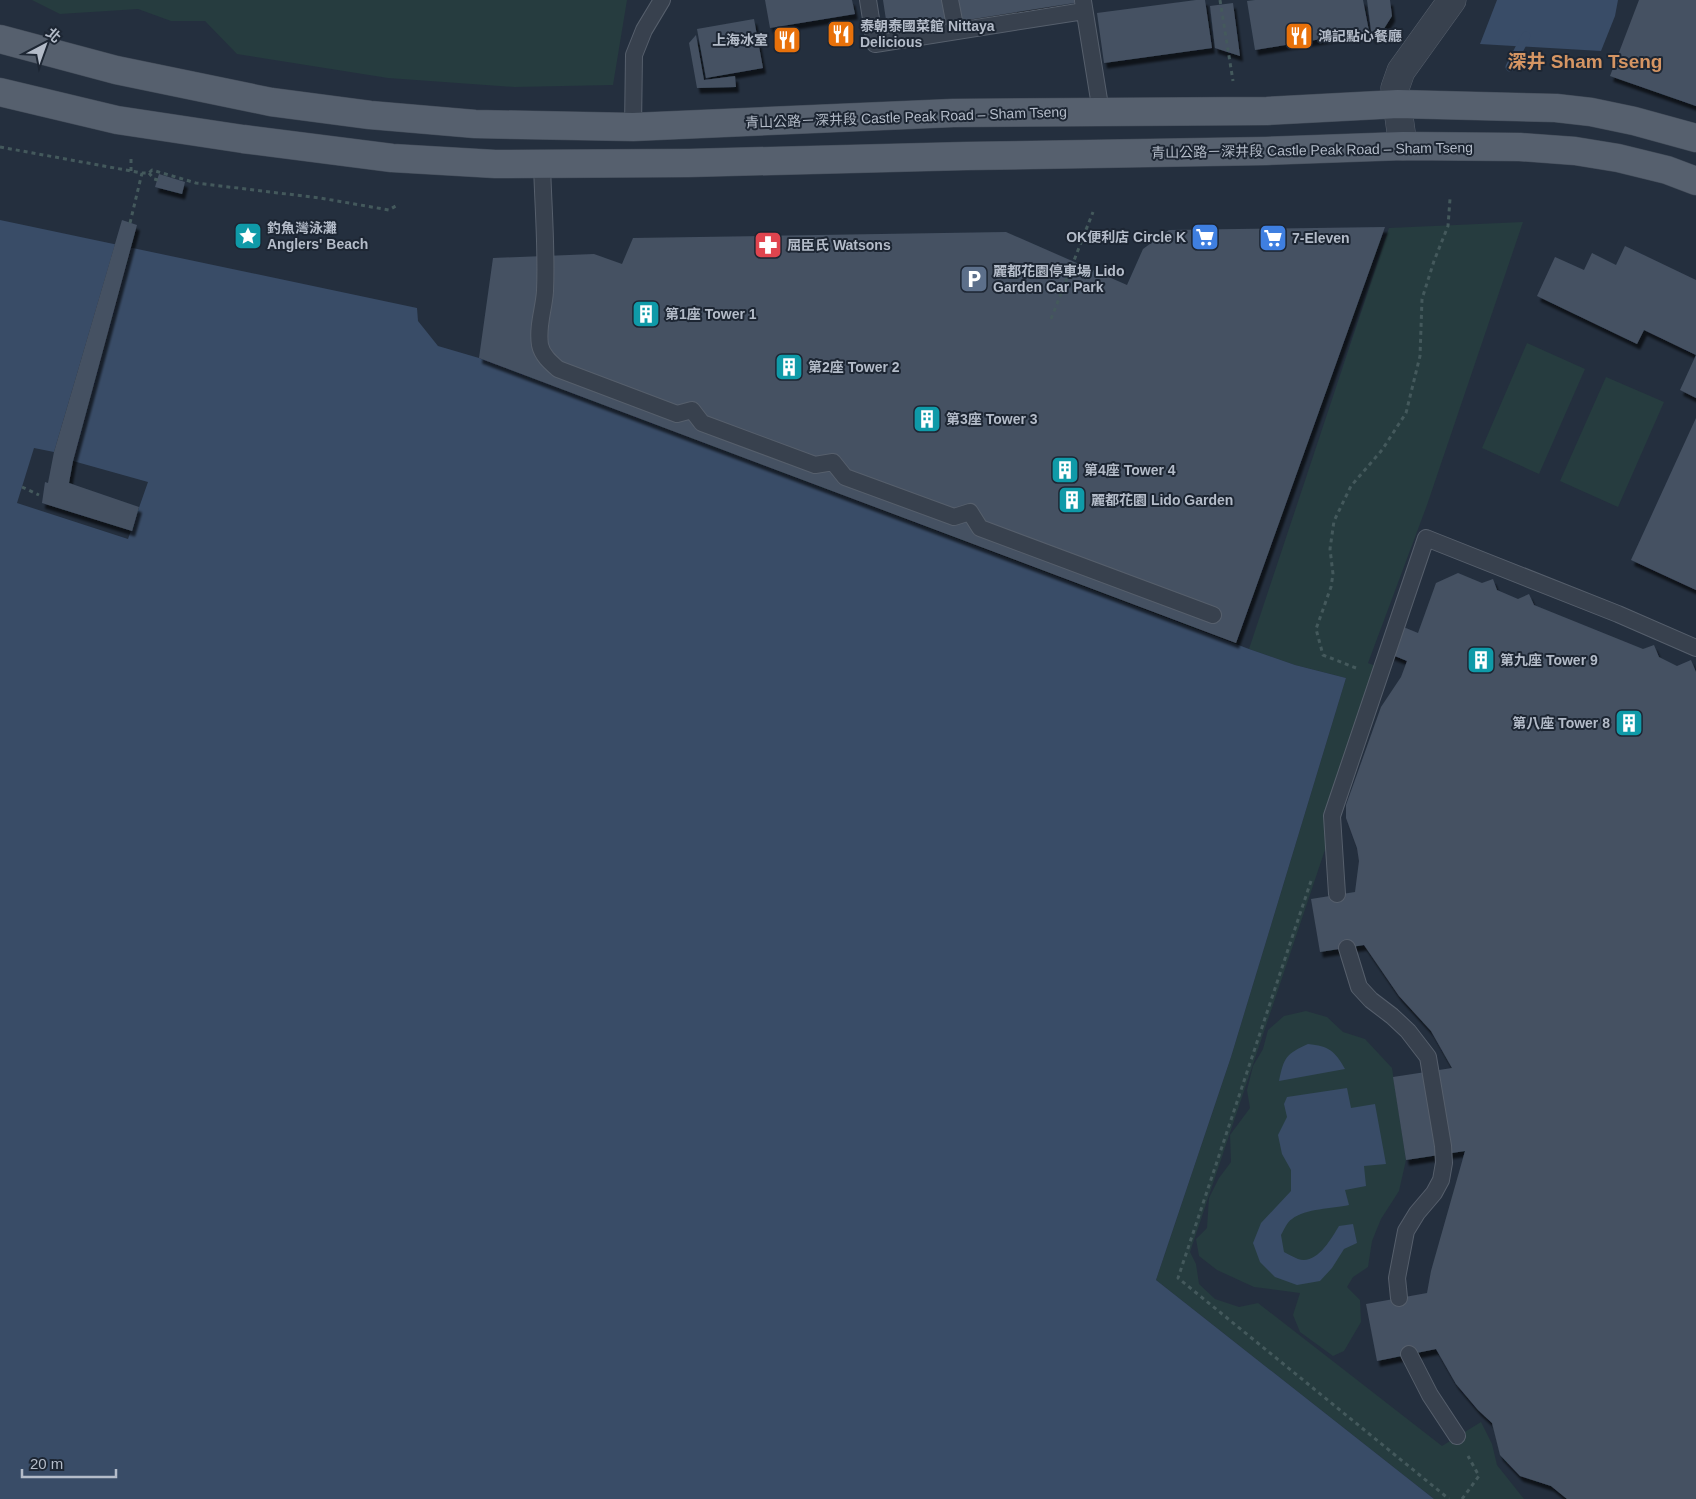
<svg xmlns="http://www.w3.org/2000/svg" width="1696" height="1499" font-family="Helvetica,'Noto Sans TC',sans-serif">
<defs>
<filter id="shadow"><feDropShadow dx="3" dy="5.5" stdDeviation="1" flood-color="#0009"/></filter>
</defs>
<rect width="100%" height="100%" fill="#242f3e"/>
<path fill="#263c3f" d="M32,0H627L613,85L514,87L388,78L237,54L205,21H171L138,9L60,14Z
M1523,222L1427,505L1368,663L1389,671L1335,820L1190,1252L1196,1264L1199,1284L1215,1299L1239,1307L1258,1303L1442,1446L1481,1422L1492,1444L1497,1465L1524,1499H1434L1156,1280L1231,1057L1346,678L1295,665L1249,649L1389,228Z
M1527,343L1585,369L1539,474L1482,448Z
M1606,377L1664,402L1618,507L1560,481Z
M1306,1011L1327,1017L1343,1032L1365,1039L1392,1068L1406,1160L1399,1191L1381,1219L1372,1241L1368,1267L1353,1277L1347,1287L1360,1300L1361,1322L1344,1351L1333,1356L1300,1332L1293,1315L1300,1293L1254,1287L1217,1270L1199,1256L1196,1239L1207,1228L1209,1198L1219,1178L1231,1162L1230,1135L1250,1108L1247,1090L1253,1066L1263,1049L1268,1030L1284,1016Z"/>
<path fill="#394c67" d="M1497,0H1618L1615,16L1601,51L1480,44Z
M0,220L417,308L418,321L438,346L479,358L1249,649L1295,665L1346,678L1231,1057L1156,1280L1434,1499H0Z
M1308,1044C1329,1046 1335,1051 1345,1069L1279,1081C1284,1057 1286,1054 1308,1044Z
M1347,1088L1351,1108L1375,1104L1386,1164L1364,1166L1366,1186L1345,1190L1349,1205C1332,1209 1306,1208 1292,1219C1287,1222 1284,1230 1281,1235L1284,1252C1288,1254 1293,1257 1298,1259C1317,1265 1331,1239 1339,1226L1353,1224L1357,1243L1344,1249L1332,1268L1320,1281L1297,1285L1275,1277L1260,1262L1253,1243L1261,1223L1291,1191V1170L1282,1154L1278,1135L1287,1117L1284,1104L1287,1097Z"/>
<path fill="#242f3e" d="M116,241L132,245L73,461L148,482L128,539L17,503L34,448L54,452Z"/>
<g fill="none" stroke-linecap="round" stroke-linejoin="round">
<path stroke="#394c67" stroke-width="9" d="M1510,67L1526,36"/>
</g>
<path fill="#455162" filter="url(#shadow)" d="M765,0H852L855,14L770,28Z
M883,0H943L947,24L888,33Z
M957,0H1074V3L961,21Z
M1196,0H1205L1212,48L1104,63L1097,13Z
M1255,0H1363L1369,31L1255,50L1247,1Z
M1367,0H1390L1392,16L1380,35L1372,38Z
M1639,0H1696V106L1610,76Z
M1233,3L1240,56L1215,48L1210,6Z
M754,19L763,68L706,78L697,29Z
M696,35L704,80L735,76L736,87L697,88L689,43Z
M159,174L185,182L182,194L155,187Z
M122,220L137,225L73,461L69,483L139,507L132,531L42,503L45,482L48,483L54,452Z
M1385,227L1236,643L479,358L493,258L594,254L622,264L633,238L1006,232L1127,285L1143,249L1169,230Z
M1625,246L1696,280V398L1680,390L1696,355L1644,330L1637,344L1537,296L1555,257L1584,270L1592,253L1616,265Z
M1696,418V590L1631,560Z
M1458,573L1482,583L1493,579L1497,590L1518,599L1529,594L1534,605L1643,649L1654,645L1659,657L1677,666L1691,660L1696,672V1499H1567L1551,1486L1520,1476L1500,1455L1492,1423L1478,1410L1456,1384L1436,1349L1377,1361L1366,1304L1427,1293L1431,1271L1465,1151L1406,1160L1393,1077L1452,1068L1431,1031L1399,996L1364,945L1320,952L1311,899L1355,892L1359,861L1357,848L1346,818V805L1381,707L1401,677L1407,661L1390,654L1401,626L1418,633L1436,583Z"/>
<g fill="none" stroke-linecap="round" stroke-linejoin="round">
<defs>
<path id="service" d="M868,0L875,44L1084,11
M950,0L956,31
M1083,1L1101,112
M633,127L634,55L644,30L662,0
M542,163C543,206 547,249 545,291C544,309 537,326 540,345C542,355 550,362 558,369L677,414L692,410L702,423L815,465L833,462L845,477L954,517L970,512L980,528L1213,615
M1337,894L1332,816L1426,538L1618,614L1696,648
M1347,948L1359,987L1371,1000L1392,1016L1408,1031L1428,1057L1443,1146L1444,1163L1441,1180L1434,1193L1417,1213L1406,1231L1397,1278L1399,1298
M1409,1354L1430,1395L1457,1436"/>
<path id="minor" d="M1403,146L1395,88L1401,71L1452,0"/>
<path id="primary" d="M0,39L116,70L271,102L370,115L475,124L633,127L953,113L1267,111L1398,104L1556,108L1591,112L1634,121L1696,138
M0,92L117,120L243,139L392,158L495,164L689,163L966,156L1266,151L1403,146L1520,147L1575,151L1618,158L1667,170L1696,181"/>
</defs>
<use href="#service" stroke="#565f6c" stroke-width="18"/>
<use href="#minor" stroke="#565f6c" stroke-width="29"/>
<use href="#primary" stroke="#414a57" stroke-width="29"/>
<path stroke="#44595c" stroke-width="3" stroke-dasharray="4 4" stroke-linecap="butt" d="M1220,0L1233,81
M0,147L142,173H149L152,170L196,183L320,198L389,210L399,204
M131,171V158
M149,173L154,179L158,180
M130,223L142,173
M1051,319L1093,212
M22,487L39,495
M1356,668L1323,655L1316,629L1331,587L1333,574L1330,549L1334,521L1351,486L1382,450L1406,413L1420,356L1422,299L1434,261L1448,226L1450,199
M1311,881L1178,1278L1449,1499
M1462,1499L1479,1476L1468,1456"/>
<use href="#service" stroke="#38414e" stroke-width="16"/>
<use href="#minor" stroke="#38414e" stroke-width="28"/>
<use href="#primary" stroke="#56606e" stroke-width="28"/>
</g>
<defs>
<symbol id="restaurant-square" viewBox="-11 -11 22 22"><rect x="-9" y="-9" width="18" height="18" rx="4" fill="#e8710a" stroke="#1d2633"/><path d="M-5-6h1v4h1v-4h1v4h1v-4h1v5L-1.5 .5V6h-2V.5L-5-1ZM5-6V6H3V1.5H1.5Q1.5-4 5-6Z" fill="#fff"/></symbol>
<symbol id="sight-square" viewBox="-11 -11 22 22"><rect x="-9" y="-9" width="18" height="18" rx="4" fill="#0f9aa8" stroke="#1d2633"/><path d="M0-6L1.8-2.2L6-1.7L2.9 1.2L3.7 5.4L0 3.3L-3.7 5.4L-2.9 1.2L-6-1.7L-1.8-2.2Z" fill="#fff"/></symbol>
<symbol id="supermarket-square" viewBox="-11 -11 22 22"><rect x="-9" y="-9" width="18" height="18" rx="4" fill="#3f7fe0" stroke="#1d2633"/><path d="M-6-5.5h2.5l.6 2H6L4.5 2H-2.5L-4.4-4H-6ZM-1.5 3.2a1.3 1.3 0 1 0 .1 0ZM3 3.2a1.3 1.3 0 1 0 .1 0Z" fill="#fff"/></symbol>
<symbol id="pharmacy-square" viewBox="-11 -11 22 22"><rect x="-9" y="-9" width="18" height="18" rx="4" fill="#e0444e" stroke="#1d2633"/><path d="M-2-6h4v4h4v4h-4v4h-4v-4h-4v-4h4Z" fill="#fff"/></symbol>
<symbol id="parking-square" viewBox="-11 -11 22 22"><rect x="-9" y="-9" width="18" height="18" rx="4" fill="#5c6f8a" stroke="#1d2633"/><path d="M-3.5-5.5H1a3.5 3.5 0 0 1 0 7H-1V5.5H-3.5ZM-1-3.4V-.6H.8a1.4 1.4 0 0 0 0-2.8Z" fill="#fff"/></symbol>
<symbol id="building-square" viewBox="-11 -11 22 22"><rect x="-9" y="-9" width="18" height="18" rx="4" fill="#0f9aa8" stroke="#1d2633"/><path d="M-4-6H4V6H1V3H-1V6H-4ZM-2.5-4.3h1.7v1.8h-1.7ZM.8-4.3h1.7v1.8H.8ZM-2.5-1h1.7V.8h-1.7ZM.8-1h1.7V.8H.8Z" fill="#fff"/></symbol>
</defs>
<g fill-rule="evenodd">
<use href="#restaurant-square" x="825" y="18" width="32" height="32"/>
<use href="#restaurant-square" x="1283" y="20" width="32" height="32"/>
<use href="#restaurant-square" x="771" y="24" width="32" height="32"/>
<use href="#sight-square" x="232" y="220" width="32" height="32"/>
<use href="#supermarket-square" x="1189" y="221" width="32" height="32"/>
<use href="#supermarket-square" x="1257" y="222" width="32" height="32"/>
<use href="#pharmacy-square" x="752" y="229" width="32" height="32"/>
<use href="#parking-square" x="958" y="263" width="32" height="32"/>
<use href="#building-square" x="630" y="298" width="32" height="32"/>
<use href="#building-square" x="773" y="351" width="32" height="32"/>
<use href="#building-square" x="911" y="403" width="32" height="32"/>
<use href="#building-square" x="1049" y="454" width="32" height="32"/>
<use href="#building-square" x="1056" y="484" width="32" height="32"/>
<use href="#building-square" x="1465" y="644" width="32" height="32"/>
<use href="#building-square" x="1613" y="707" width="32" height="32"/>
</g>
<g text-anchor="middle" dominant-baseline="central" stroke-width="4" stroke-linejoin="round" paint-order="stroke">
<g font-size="14" font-weight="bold" fill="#b4bcc9" stroke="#1d2633" text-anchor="start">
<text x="860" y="26">泰朝泰國菜館 Nittaya<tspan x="860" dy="16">Delicious</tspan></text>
<text x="1318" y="36">鴻記點心餐廳</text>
<text x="768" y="40" text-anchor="end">上海冰室</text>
<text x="267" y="228">釣魚灣泳灘<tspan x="267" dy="16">Anglers' Beach</tspan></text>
<text x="1186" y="237" text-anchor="end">OK便利店 Circle K</text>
<text x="1292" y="238">7-Eleven</text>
<text x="787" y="245">屈臣氏 Watsons</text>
<text x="993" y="271">麗都花園停車場 Lido<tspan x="993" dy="16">Garden Car Park</tspan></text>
<text x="665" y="314">第1座 Tower 1</text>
<text x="808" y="367">第2座 Tower 2</text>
<text x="946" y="419">第3座 Tower 3</text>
<text x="1084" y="470">第4座 Tower 4</text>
<text x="1091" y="500">麗都花園 Lido Garden</text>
<text x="1500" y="660">第九座 Tower 9</text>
<text x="1610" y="723" text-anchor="end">第八座 Tower 8</text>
</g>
<g font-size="14" fill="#b4bcc9" stroke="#1d2633">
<text transform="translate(906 117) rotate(-2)">青山公路－深井段 Castle Peak Road – Sham Tseng</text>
<text transform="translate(1312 150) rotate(-1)">青山公路－深井段 Castle Peak Road – Sham Tseng</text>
</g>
<g font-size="19" font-weight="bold" fill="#d59563" stroke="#1d2633">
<text x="1585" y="61">深井 Sham Tseng</text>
</g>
</g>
<g transform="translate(45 45) rotate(41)" stroke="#1d2633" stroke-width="4" paint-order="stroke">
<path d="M0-4L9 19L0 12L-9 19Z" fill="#b4bcc9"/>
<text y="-8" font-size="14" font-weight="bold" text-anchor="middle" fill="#b4bcc9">北</text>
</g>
<path d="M22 1469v8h94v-8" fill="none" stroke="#b4bcc9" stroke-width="2.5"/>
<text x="30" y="1469" font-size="15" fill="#b4bcc9" stroke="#1d2633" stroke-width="4" paint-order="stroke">20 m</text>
</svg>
